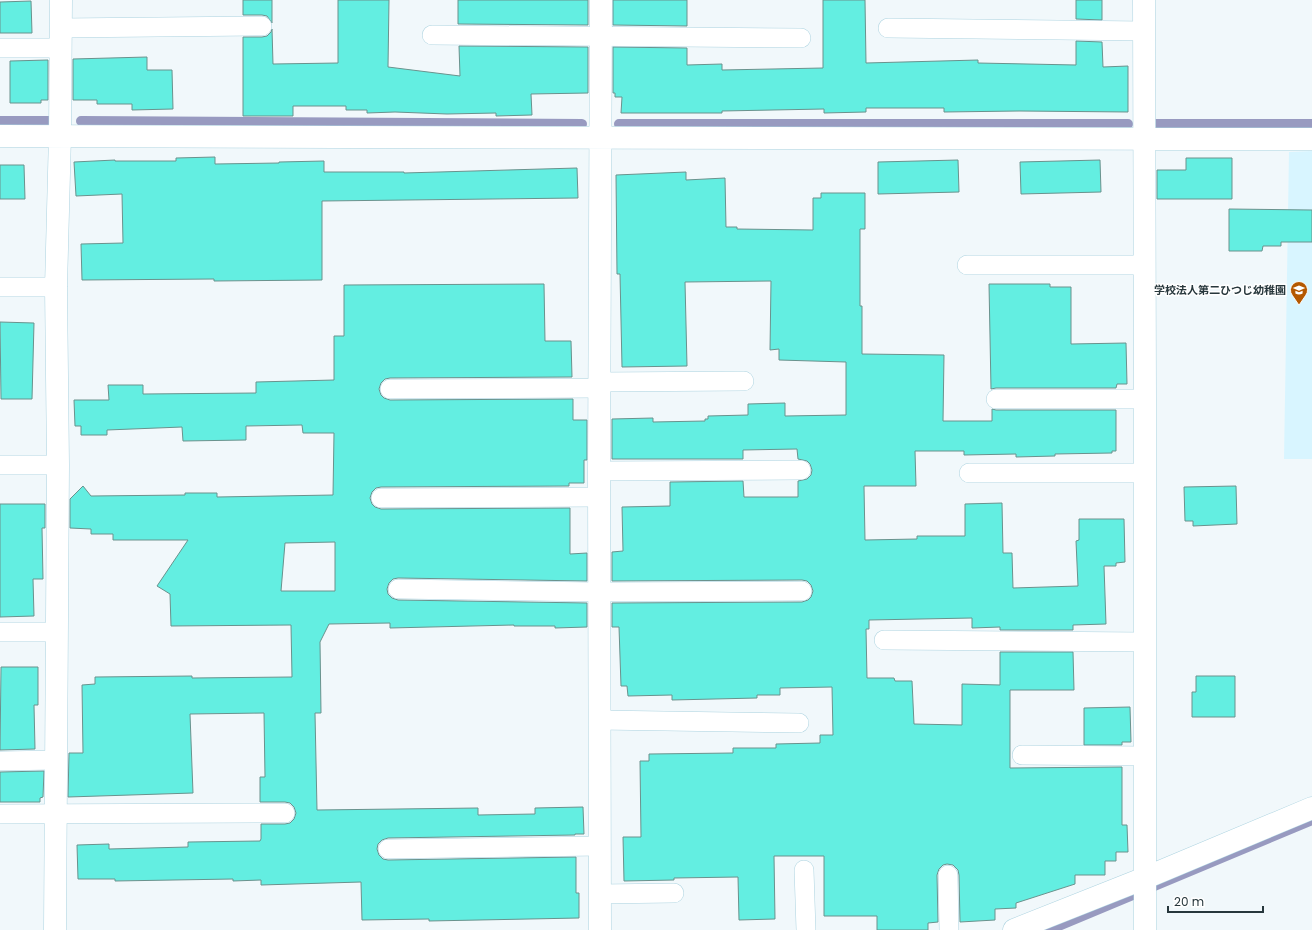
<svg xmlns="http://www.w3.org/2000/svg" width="1312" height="930" font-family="Poppins,'Noto Sans JP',sans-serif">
<rect width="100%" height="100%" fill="#f1f8fb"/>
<path fill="#d8f5ff" d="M1312,151V459H1284L1289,152Z"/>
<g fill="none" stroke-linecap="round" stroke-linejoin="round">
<path stroke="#989ac0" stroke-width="10" d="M0,121H50
M81,121L582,124
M619,124H1128
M1156,124H1312
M1049,930L1312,820"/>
</g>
<path fill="#63eee1" stroke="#6a928d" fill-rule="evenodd" d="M243,0H272V23L267,16L262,15H243Z
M338,0H389L388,67L460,76L459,46L588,47V93L531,94L532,115L496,116V113L447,114L395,112L367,113V110H346V106H293V116H243V37H262L267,36L271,32L272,29L273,64L338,63Z
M458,0H588V25L458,24Z
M613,0H687V26L613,25Z
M823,0H865L866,63L978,60V63L1076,65V41L1102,42L1103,67L1128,66V112L1020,111L944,112V108H866V112L824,113V109L722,111V113H621L622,97H615V93H613V47L687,48V65L722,64V70L823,68Z
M1076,0H1102V20L1076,19Z
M31,1L32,33H0V2Z
M147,57V70H172L173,109L132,110V104H97V100H73V59Z
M48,60V100H41V103H10V61Z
M215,157V164L279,163V162L324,161V172H404V173L577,168L578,198L322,201V280L214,281V279L82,280L81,244L123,243L122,194L76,196L74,162L115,160V161H176V158Z
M1186,158H1232V199H1157V170H1186Z
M958,160L959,192L878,194V162Z
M1100,160L1101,192L1021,194L1020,162Z
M0,165H24L25,199H0Z
M686,172V180L725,178L726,227H737V229L813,230V198H821V193H865V229H860V306H862V354L944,355L943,421H992V409L996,410H1116V451H1112V453L1055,454V456L1016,457V454L964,455V451H915L916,486H864L865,540L917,539V536H965V504L1002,503L1003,553H1012L1013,588L1078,586L1076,541L1079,540V519H1124L1125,562L1116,563V566H1104L1106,624L1073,625V630H1000V627L972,628V618L869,620V629H866L867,678H894L895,681H912L914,724L962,725V684L1000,685V652H1073L1074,690H1010V768L1122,767V825H1127L1128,852H1116V861H1105V875H1075V884L1016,903V908L995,909V920L960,922L959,875L958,870L953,865L947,864L943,865L939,869L937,875L938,922L928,923V930H877V916H824V856H774L775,919L739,920L738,877L674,878V880L624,881L623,837H641L640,761H649V754L733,753V748H776V744L820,743V735H833L832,687L780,688V695H757V698L672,700V695L628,696L627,686H621L619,627H612V603L802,602L808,600L811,597L813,591L811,585L807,581L802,580L612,581V552L623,551L622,507L670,506V482L743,481L744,497H798V481L807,479L811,475L812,470L810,464L807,461L798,459L797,449L743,450V459H612V419L653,418V422L705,421V419H708V416L748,415V404L785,403V416L846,415V362L779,360V349L770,350L771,281L685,282L687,366L622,367L620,274H617L616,175Z
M1229,209L1312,210V242H1281V246H1263L1262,251H1229Z
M544,284L545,341H571L572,377L390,378L385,379L381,383L379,389L381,395L384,398L390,400L573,399V420H587V460H584V483H569V486L381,487L376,488L372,492L370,498L372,504L375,507L381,509L570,508V554L587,553V581L398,578L393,579L389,583L387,589L388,594L392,598L398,600L587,603V627L555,628V626H514V625L390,628V623L329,624L320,642L321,713H315L317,810L478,808V815L535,814V808L583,807L584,834H575V835L388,838L382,840L378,844L377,849L379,855L383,859L388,860L576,857V893H579V918L429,921V919L362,920L361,882L261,885V880L233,881V879L115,881V879H78L77,845L109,844V849L188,847V842L260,841L261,839V824H285L290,823L294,819L296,813L294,807L290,803L285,802H260V777H265L264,713L190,714L193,793L68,797L69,753H83L82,685L95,684V677L192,676V678L292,677L291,625L171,626L170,594L157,586L188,540H113V534H91V529L70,528V499L83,486L91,496L185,495V493H217V497L333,495L334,433H303L302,425L246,426V440L183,441L182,427L107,430V435H81V426H75L74,400H109L108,385H143V394L256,393V382L334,380V336H344V285ZM335,542V591H281L285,543Z
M989,284H1050V287H1071V344L1126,343L1127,384H1117L1116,388H996L991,389Z
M0,322L34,323L32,399H1Z
M1236,486L1237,524L1193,526V521H1185L1184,487Z
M0,504H45V528H42L43,579H33L34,616L0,617Z
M1,667H38V705H34L35,749L0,750Z
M1196,676H1235V717H1192V692H1196Z
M1130,707L1131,742H1122V745H1084V708Z
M44,771L43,797L40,798V802H0V772Z"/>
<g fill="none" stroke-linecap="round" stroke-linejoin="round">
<defs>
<path id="service" d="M61,28L262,26
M888,28L1144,31
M432,35L801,38
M0,48H61
M967,265H1145
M0,287H56
M599,382L744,381
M390,389L599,388
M996,399H1145
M0,465H58
M599,471L801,470
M969,473H1145
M381,498L599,497
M398,589L599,592L802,591
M0,632H57
M884,640L1145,642
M599,720L799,723
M1022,755L1144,756
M0,761L56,760
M0,814L285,813
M388,849L600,846
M804,870L806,930
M948,875L949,930
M600,894L674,893"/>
<path id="minor" d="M1144,0L1145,399V930
M0,136C437,134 875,142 1312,139
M55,930L58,465L56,287L60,135L61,0
M600,930L599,471L601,0
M1014,930L1145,878L1312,808"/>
</defs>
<use href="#service" stroke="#acd3e0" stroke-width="20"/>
<use href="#minor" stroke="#acd3e0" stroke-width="23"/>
<use href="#service" stroke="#fff" stroke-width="19"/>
<use href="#minor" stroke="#fff" stroke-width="22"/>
</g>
<defs>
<symbol id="school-pin" viewBox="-11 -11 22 30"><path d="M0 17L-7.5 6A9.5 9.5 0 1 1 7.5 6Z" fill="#b45800" stroke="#fff"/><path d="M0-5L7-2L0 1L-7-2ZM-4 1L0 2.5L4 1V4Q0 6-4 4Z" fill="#fff"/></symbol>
</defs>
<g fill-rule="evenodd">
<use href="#school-pin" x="1289" y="280" width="20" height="27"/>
</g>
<g text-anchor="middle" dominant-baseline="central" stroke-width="3" stroke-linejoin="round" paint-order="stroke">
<g font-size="11" font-weight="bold" fill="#27373c" stroke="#fff" text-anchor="end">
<text x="1286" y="290">学校法人第二ひつじ幼稚園</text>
</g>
</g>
<path d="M1168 906v6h95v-6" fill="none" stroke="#27373c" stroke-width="2"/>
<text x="1174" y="906" font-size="12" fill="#27373c" stroke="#ffffff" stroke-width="3" paint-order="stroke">20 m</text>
</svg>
